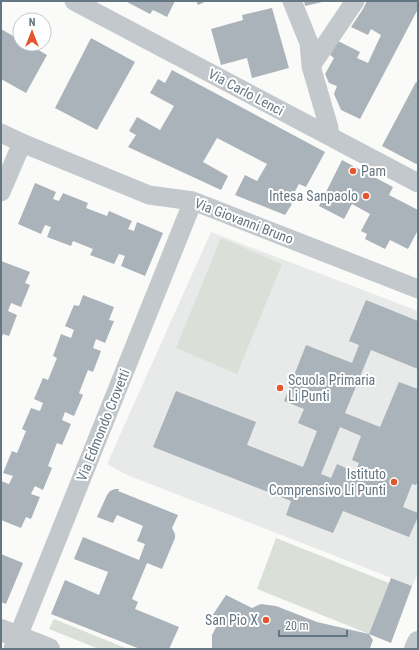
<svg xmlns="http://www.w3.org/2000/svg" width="419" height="650" font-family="'Roboto Condensed',sans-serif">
<rect width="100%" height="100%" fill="#fafaf8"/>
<path fill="#e8e9e9" d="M211,232L418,311V573L412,586L243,520L127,475L107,464Z"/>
<path fill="#dadfd7" d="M221,238L282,264L237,374L176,348Z
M276,538L389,583L369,634L257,589Z
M54,619L128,649H99L49,629Z"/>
<path fill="#aab3b9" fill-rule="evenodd" d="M125,1H175L167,17L153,10L150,14Z
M196,1H207L198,5Z
M304,1H322V2L305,6Z
M367,1H418V9L360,119L341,110L334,94L337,86L329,83L325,74L334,58L330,55L338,41L360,52L357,58L368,63L381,35L371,29L368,35L351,27L363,9Z
M272,8L289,68L252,78L247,58L221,65L211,29L243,20L242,15Z
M1,29L20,40V44H28L47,55L26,93L1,79Z
M91,38L135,62L97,130L55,108Z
M172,70L325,152L306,187L299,184L289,202L292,204L285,215L235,195L245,175L257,181L267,164L217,138L203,162L228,176L221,190L128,147L136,135L129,131L137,117L160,130L174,106L150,93L158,79L165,83Z
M416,82L418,83V165L382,146Z
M342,160L393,187L389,195L418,210V230L408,249L390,240L385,249L365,239L367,234L361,231L370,214L352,204L344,219L319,206Z
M35,183L56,192L53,199L59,201L63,193L88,203L86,208L107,216L109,211L132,221L128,229L134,231L137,222L163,233L145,276L121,266L125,256L119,254L114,264L90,255L93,249L73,241L71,246L47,237L51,227L45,225L41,234L18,224Z
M1,261L30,272L25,283L30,285L21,307L11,303L8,311L17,315L9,336L3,334L1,340Z
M83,295L114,307L109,320L114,321L105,343L96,339L93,348L101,351L93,372L88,370L79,393L83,395L74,416L65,412L62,420L71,424L62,445L57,443L48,466L52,468L43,490L35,486L31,494L40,497L31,519L26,517L21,528L1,520V481L9,484L13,476L3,473L12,451L17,453L26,431L22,429L31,408L40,411L43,403L34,399L43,378L48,380L57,358L53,356L61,334L71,338L74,330L65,326L74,305L79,306Z
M366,300L418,321V369L371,350L345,413L380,427L399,382L418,389V481L416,485L412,484L403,507L418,513V517L409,537L343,511L333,533L286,515L291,501L153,447L176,391L256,422L247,445L303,467L317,431L298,423L304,409L284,401L306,345L352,363L359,345L349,341ZM340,427L361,436L352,460L359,463L355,472L337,464L331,478L321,474Z
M115,489H119L118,491L178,515L172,528L175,534V538L162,569L147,563L132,599L138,602L135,609L179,627L169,649H140L51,614L65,580L99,595L108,572L74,559L83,537L139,560L145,544L137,541L143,526L117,515L113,523L97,517L107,495L110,491Z
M1,554L23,563L6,604L1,602Z
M391,578L412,586L391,643L369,634Z
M226,595L252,608L261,604L276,606L317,622L369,634L373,640L370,648L365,649H212V635L221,618L212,616Z"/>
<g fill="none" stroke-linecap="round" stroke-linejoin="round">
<path stroke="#c3c8cc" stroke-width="19" d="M74,1L418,183
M292,1L309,43L311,66L329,128V136
M311,66L355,1
M1,133L22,143L149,195L193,201L418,289
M1,192L22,143
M13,649L193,201"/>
<path stroke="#c3c8cc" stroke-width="22" d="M1,630L49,649
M415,649L418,642"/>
</g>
<g fill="#e4572e" stroke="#fff" stroke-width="1.5">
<circle cx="353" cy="171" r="4"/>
<circle cx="366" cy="196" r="4"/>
<circle cx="280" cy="388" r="4"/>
<circle cx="394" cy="482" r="4"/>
<circle cx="266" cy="620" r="4"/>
</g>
<g text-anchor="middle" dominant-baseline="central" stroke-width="4" stroke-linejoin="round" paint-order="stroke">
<g font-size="14" fill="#657683" stroke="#fff">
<text transform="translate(246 92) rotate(28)">Via Carlo Lenci</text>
<text transform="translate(244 221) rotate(21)">Via Giovanni Bruno</text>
<text transform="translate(103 425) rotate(-68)">Via Edmondo Crovetti</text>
</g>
<g font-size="14" fill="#657683" stroke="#fff" text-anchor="end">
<text x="361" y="171" text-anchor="start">Pam</text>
<text x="358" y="196">Intesa Sanpaolo</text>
<text x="288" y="380" text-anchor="start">Scuola Primaria<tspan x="288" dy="16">Li Punti</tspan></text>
<text x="386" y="474">Istituto<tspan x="386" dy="16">Comprensivo Li Punti</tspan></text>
<text x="258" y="620">San Pio X</text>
</g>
</g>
<rect width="419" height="650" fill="none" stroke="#657683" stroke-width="4"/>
<g transform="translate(32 32)"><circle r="19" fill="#ffffff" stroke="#c1c8cd"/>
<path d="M0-3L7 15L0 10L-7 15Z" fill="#e4572e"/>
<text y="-6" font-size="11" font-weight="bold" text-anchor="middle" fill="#657683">N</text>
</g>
<path d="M279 630v6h68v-6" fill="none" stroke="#657683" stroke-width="2"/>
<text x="285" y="630" font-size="12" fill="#657683" stroke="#ffffff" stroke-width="3" paint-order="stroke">20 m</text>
</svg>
